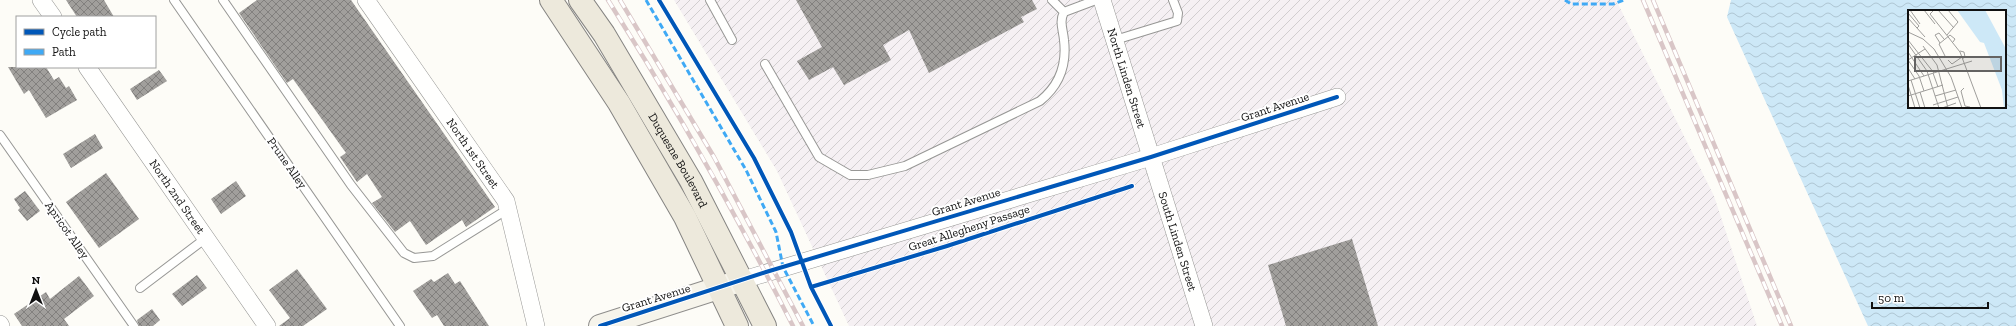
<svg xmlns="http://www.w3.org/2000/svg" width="2016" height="326" font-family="'Zilla Slab',serif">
<defs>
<pattern id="industrial-furrows" width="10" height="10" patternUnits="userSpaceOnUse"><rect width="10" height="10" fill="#f5f0f3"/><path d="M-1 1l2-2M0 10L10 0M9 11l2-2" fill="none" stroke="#d1cdcf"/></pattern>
<pattern id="water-waves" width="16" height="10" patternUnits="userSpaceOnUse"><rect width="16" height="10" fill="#cde8f7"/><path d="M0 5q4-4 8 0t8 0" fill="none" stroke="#afc6d3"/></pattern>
<pattern id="building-cross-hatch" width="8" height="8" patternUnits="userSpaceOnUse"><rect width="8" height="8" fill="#a19f9c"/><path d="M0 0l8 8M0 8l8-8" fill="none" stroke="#82807e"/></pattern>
</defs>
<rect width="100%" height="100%" fill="#fdfcf7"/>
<path fill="url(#industrial-furrows)" d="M674,0H1616L1714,196L1757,326H849L777,171Z"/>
<path fill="url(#water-waves)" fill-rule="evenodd" d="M1731,0H2016V326H1868L1727,17ZM1909,11H2005V107H1909Z"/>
<path fill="url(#building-cross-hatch)" d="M66,0H104L114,17H77Z
M257,0H351L495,207L466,227L462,220L426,245L410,221L395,232L372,203L382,197L367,174L357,182L340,157L346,153L293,79L287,83L239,13Z
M796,0H1032L1037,9L1021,17L1024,22L929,73L909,30L883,45L891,60L844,85L833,67L809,80L797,61L822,47Z
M8,67H46L54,80L59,77L66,88L69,86L77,100L46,118L29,90L24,94Z
M159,70L167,81L137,100L130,89Z
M95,134L103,148L71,168L63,154Z
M106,173L139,219L99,248L66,202Z
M236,181L246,196L221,214L211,199Z
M25,191L40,211L27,221L18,210L20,208L14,199Z
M1352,239L1378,326H1286L1268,265Z
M297,269L327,309L303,326H279L290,318L269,290Z
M448,273L455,284L460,281L489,326H444L437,315L432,318L413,291L431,279L434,282Z
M197,275L207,288L182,306L172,294Z
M79,276L94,296L64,319L69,326H22L14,314L46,292L50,299Z
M152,309L160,320L153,326H139L137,320Z"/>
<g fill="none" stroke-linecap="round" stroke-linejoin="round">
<defs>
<path id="lane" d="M174,0L400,326
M223,0L351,185L404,253L414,258L433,256L508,209
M710,0L732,40
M1052,0L1064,12
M1115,40L1177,21L1178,13L1173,0
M765,64L819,157L850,175H868L905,166L1040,101C1060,85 1067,65 1064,40C1063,29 1059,22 1064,12L1096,0
M0,135L134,326
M140,288L206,238"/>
<g id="street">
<path d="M41,0L53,17"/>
<path id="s1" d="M366,0L506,201L536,326"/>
<path id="s2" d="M1102,0L1204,326"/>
<path id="s3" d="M87,67L267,326"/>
<path d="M743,280L1151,157L1337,97"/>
<path d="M0,324L1,326"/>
</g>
<path id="secondary" d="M600,326L743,280"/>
<g id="primary">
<path d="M551,0L619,103L685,217L737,326"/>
<path id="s4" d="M580,0L604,34L691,181L765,326"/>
</g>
</defs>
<use href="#lane" stroke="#979795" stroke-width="10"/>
<use href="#street" stroke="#979795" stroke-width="18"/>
<use href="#secondary" stroke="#8e8d8b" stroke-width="24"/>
<use href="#primary" stroke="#858482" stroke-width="24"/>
<use href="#lane" stroke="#fffffe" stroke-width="8"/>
<use href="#street" stroke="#fffffe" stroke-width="17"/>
<use href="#secondary" stroke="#f6f4eb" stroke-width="22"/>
<use href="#primary" stroke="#ede9dc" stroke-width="22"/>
<defs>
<path id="rail" d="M608,0C675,106 736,214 793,326
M620,0L714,157L803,326
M1643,0L1782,326
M1653,0L1791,326"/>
</defs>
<use href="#rail" stroke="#d9c6c7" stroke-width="4.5"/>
<use href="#rail" stroke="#fff" stroke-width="3" stroke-dasharray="9" stroke-linecap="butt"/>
<path stroke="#3fa9f5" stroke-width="3" stroke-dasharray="6 3" stroke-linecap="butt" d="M646,0L746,170L776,232L783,267L814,326
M1565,0L1571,4H1613L1624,0"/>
<defs>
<path id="cycleway" d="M659,0L754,158L791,232L811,287
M600,326L766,272L1151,157L1337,97
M831,326L811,287L947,246L1132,186"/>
</defs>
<use href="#cycleway" stroke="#fff" stroke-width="6"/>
<use href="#cycleway" stroke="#0057b8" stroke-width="4"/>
</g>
<g text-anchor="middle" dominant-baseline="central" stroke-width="4" stroke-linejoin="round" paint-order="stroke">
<g font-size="12" fill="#111" stroke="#fff">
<text stroke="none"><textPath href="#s2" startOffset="82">North Linden Street</textPath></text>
<text transform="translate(1275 107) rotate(-18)">Grant Avenue</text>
<text stroke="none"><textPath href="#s1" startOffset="187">North 1st Street</textPath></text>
<text stroke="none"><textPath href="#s4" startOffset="188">Duquesne Boulevard</textPath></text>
<text transform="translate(287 163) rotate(55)">Prune Alley</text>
<text stroke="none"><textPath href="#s3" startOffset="158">North 2nd Street</textPath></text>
<text transform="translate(966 202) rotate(-17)">Grant Avenue</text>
<text transform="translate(969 228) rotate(-18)">Great Allegheny Passage</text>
<text transform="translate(67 230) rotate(55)">Apricot Alley</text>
<text stroke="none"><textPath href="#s2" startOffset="253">South Linden Street</textPath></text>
<text transform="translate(656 298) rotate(-17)">Grant Avenue</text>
</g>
</g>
<g transform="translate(1908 10)">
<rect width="98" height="98" fill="#fdfcf7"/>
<path d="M49,0H77L98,39V98H96L94,80L76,33L72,32Z" fill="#cde8f7"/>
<path fill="none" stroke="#9f9e9b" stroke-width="1" d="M2,0L12,14M16,0L27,14M26,0L22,4L52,42L73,98M30,0L46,18M0,3L11,16L9,18M0,8L17,27M0,22L15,29L26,39L43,67L54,98M39,25L50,12L40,0M0,30L26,63M32,33L27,25L31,23L36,29M0,34L19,61L31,98M15,36L29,55L40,98M52,41L56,42L57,47L54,49M0,42L16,66M38,48L31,34L42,25L47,29L45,32M0,50L11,66L16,81M0,50L17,39M40,50L44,54L54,47M0,58L7,69M25,63L30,77M3,70L12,98M0,71L64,51M0,75L7,98M56,78L53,81L57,96L62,97M12,82L17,98M0,86L35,75M27,86L48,80M25,95L50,87M34,98L48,93"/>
<path fill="#646362" fill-opacity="0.15" stroke="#646362" stroke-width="2" d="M7,47H93V61H7Z"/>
<rect width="98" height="98" fill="none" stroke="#111" stroke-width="2"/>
</g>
<rect x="16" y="16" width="140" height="52" fill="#ffffff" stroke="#a0a0a0"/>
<rect x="24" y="29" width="20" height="6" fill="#0057b8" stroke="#a0a0a0"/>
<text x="52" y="36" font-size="12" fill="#111111">Cycle path</text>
<rect x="24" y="49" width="20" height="6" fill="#3fa9f5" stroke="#a0a0a0"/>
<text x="52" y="56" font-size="12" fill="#111111">Path</text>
<g transform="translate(36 290)" stroke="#ffffff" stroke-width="3" paint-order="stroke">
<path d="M0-3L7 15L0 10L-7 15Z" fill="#111111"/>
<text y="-6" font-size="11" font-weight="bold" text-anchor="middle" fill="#111111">N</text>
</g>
<path d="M1872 302v6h116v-6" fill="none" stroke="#111111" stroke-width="2"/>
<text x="1878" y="302" font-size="12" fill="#111111" stroke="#ffffff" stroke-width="3" paint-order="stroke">50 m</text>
</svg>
